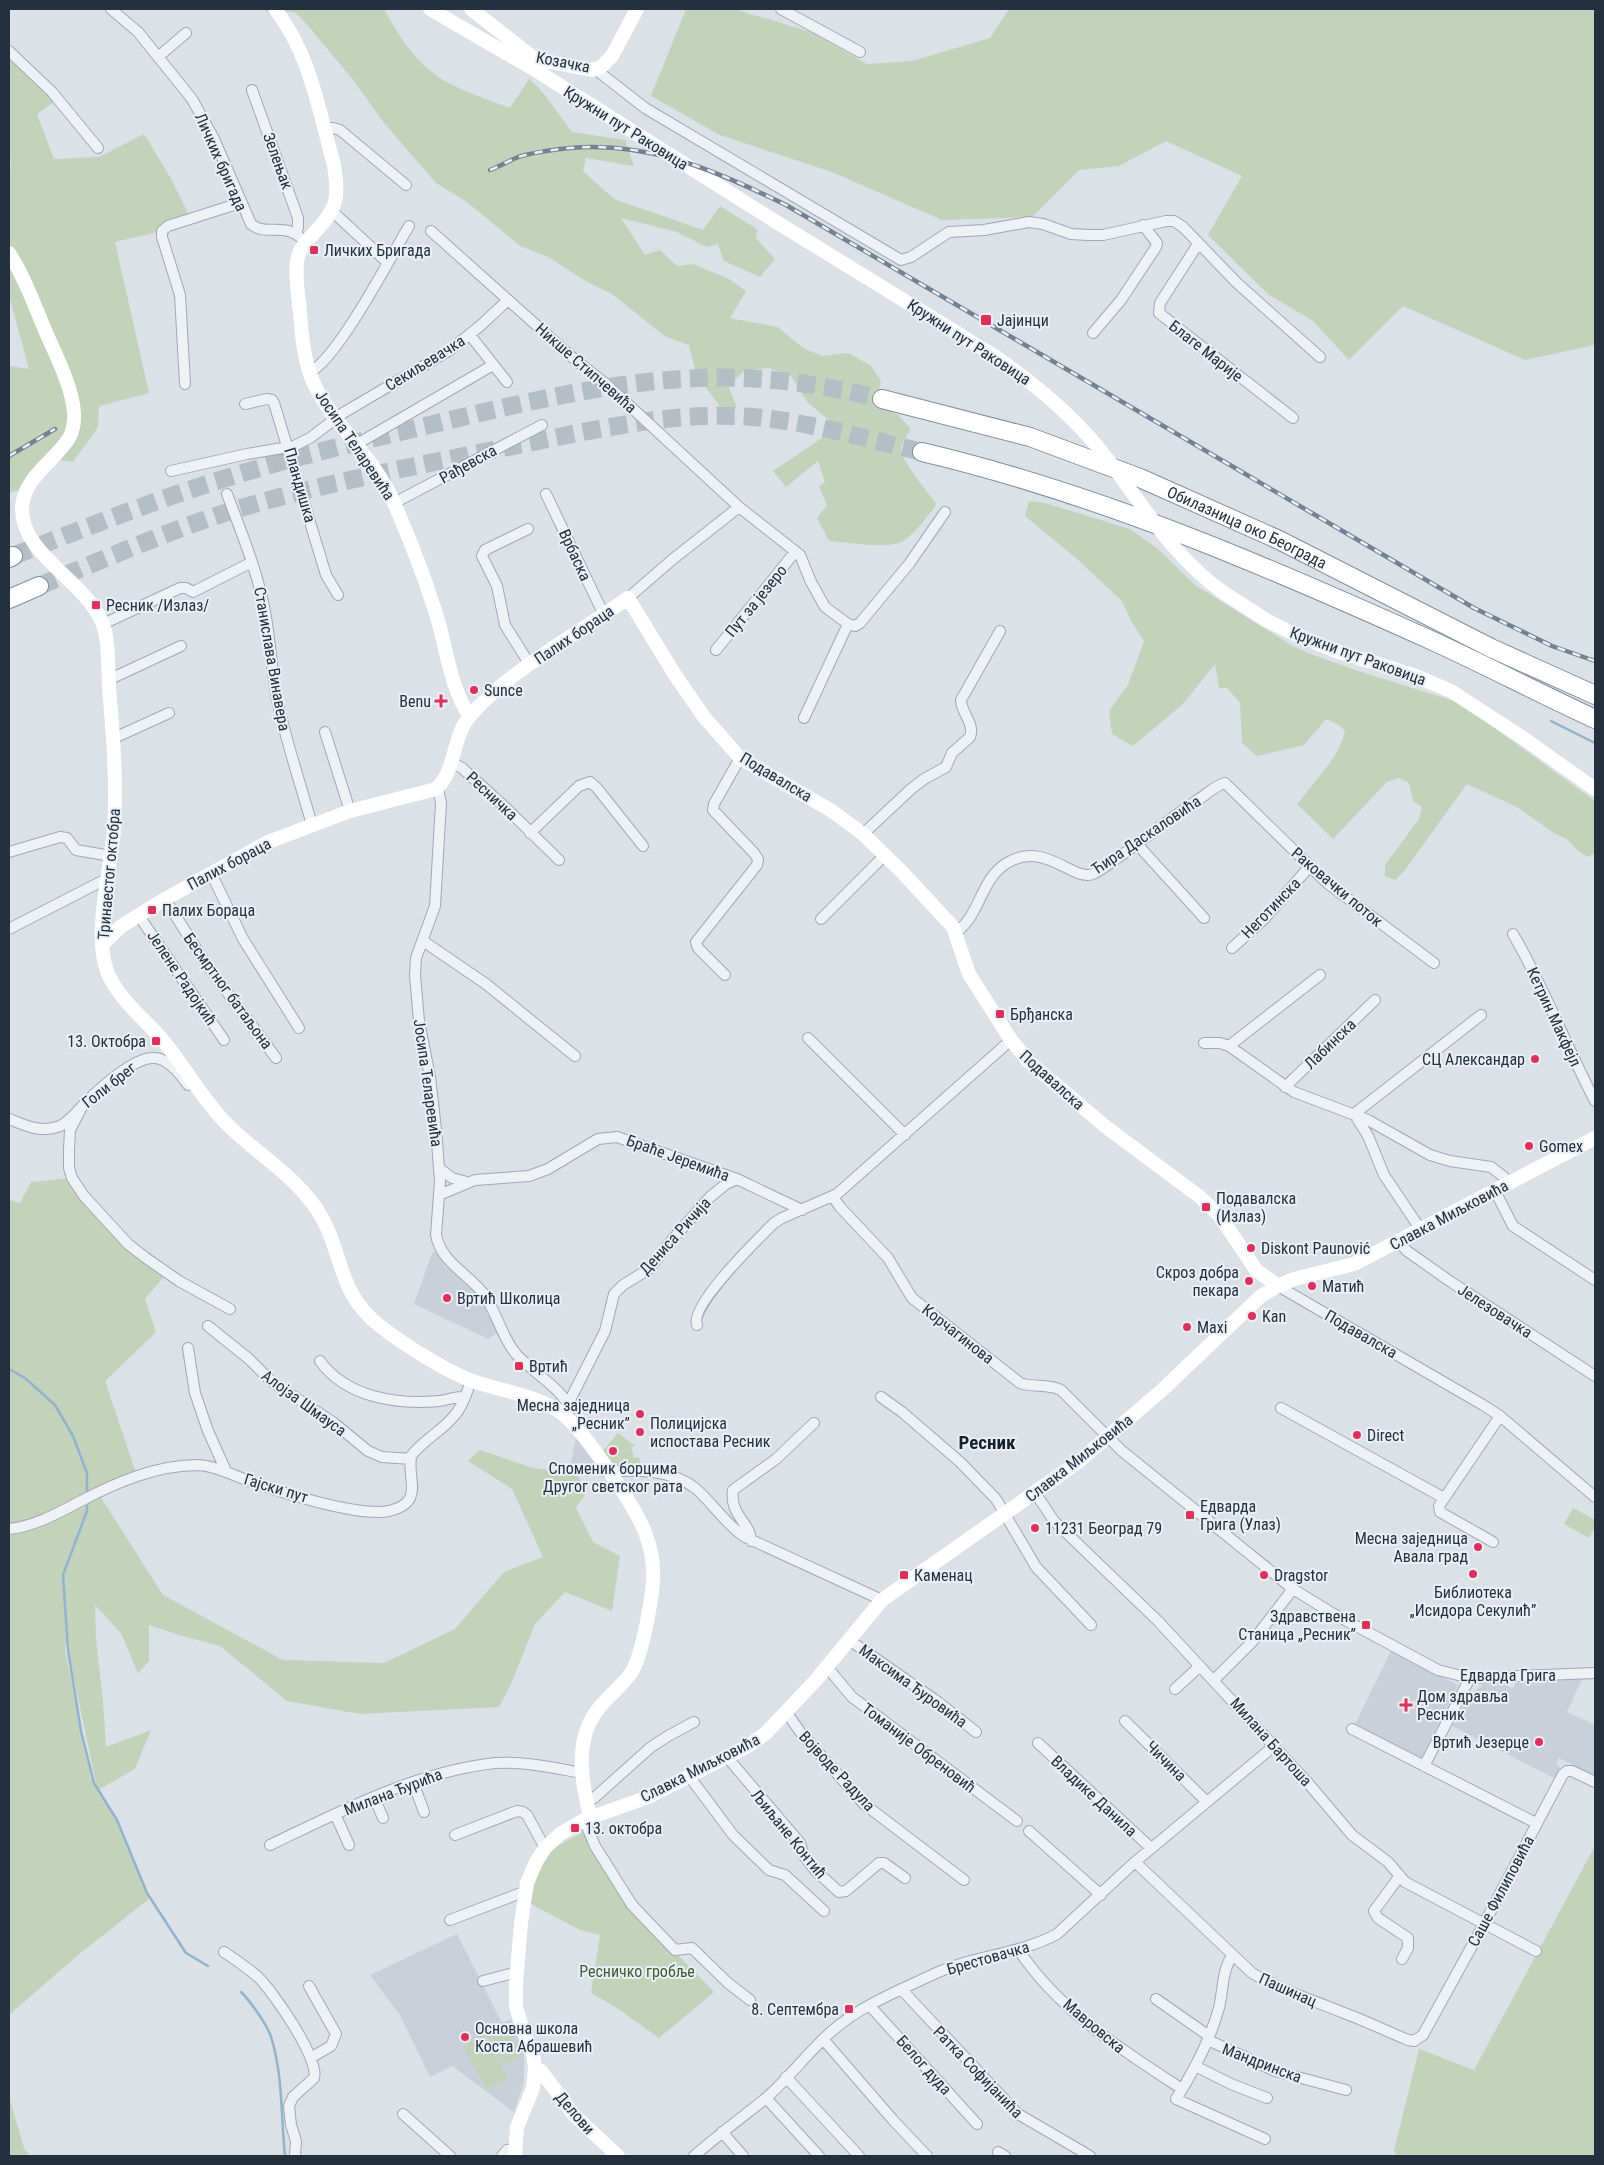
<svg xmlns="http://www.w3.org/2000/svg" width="1604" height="2165" font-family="'Roboto Condensed',sans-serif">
<rect width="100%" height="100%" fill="#dbe1e7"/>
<path fill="#c9d0d9" d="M438,1251L444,1265L474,1291L483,1304L498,1332L488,1339L414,1304L432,1253Z
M576,1437L588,1450L606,1478L592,1474L586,1477L571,1463Z
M1391,1651L1458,1685L1421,1759L1354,1726Z
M1582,1679L1567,1712L1595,1725V1776L1559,1758L1556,1763L1560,1768L1554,1778L1452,1726L1469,1695L1484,1684L1503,1683L1513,1689L1516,1682Z
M457,1934L502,2023L511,2019L524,2052V2082L514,2112L452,2066L430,2077L400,2015L370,1975Z"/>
<path fill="#c3d2bb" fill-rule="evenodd" d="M264,9H384C397,33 411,56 433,73C450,87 489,100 510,108L529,79C546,93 558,114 572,132L625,140L634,166L586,158L583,171L614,199L703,230L720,206L757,229L756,238L775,259L760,277L724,261L718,244L707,247L677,232L621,218L645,255L660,250L677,266L693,264L729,279L746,291L730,318L778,327L803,348L822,356L848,353L871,366L881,381L876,404L898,415L911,429C907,435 901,443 901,450C901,460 929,494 936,503L935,507C925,518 916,533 903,541C888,550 846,542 829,541L817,518L827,505L819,486L825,482L818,461L786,487L773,471L822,438L835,425L808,403L791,376L769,368L746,370L728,385L737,408L722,409L696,374L689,345L666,337L612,294L587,282L548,257L520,246L467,202L436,183L384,123L354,81L310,28L296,13L285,11L274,18Z
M686,9H734L811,32L867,64L912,61L990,38L1009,9H1595V345L1525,360L1403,306L1349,360L1313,321L1269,295L1208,235L1242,176L1166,141L1119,166L1079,170L1032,217L942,220L832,172L720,135L651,96Z
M9,52L58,99L37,114L54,159L99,157L144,134L170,177L191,219L162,231L115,242L149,393L99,406L98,427L73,462L50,459L29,487L9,493V366L29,369L9,295V176L11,165L9,150Z
M1029,501L1045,503L1130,529L1158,549L1195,585L1291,645L1308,653L1358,671L1460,703L1595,801V853L1587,857L1577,850L1567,839L1554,833L1517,807L1467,784L1405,870L1395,880L1385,876V865L1419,819L1422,807L1413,801L1409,783L1399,778L1387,782L1333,839L1297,804C1314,782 1339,758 1345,731L1339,725L1326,719L1304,745L1257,756L1242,743L1240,703L1227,688H1219L1215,664L1183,704L1133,746L1112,734L1109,711L1128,685L1144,641L1131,621L1122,601L1076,558L1025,516Z
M72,1178L117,1233L167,1273L145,1299L156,1332L105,1381L137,1476L98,1493L163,1595L283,1660L384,1663L455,1629L504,1572L543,1557L512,1489L468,1461L480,1450L533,1468L577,1474L586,1493L576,1508L593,1542L620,1556L612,1611L565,1592L535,1624L511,1684L499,1707L360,1714L287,1701L220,1646L179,1635L149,1625V1661L138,1673L121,1633L95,1605L96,1639L103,1701L106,1747L151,1730L135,1769L98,1790L117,1820L149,1899L78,1955L9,2015V1200L20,1203L31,1182ZM66,1643L68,1650L97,1788L91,1778L65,1650Z
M618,1433L635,1446L631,1447L634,1458H639L642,1467L612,1466L602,1452Z
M1573,1508L1595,1520V1527L1589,1538L1564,1524Z
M585,1831L632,1908L714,1992L659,2038L614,2006L591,1993L600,1935L580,1930L529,1903L532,1888L548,1851Z
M1595,1846V2156H1397L1394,2151L1419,2049L1474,2070Z
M506,2027L522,2055L503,2065L488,2037Z
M483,2035L508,2078L487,2090L463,2046Z
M9,2096L24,2148L29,2156H9Z"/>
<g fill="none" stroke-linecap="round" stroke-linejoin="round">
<path stroke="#92b3cc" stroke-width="2.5" d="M1551,721L1595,743
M9,1369L25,1378L55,1405L73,1436L87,1473V1490
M87,1506V1511L63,1575L68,1650L81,1731L94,1783L117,1820L147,1893L186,1953L208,1966
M241,1992C251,2002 269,2027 272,2040C283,2078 281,2118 285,2156"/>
<path stroke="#b6bec5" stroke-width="18" stroke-dasharray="18 9" stroke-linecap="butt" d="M13,556C82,529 150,502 220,480C286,459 353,443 421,427C526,402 635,374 745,378C791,380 837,388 882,399
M39,586C107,558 174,528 244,507C329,482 417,466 503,448C580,433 660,413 738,416C801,419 862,438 922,452"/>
<defs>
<path id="street" d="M111,9L138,32L192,99L214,139L251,224C267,238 286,219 306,243
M781,9L860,52
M9,51L52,92L98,148
M158,57L186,33
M595,69L645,108L901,260L911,257L949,232L984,230L1029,222L1043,224L1071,234L1088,235H1103L1166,221H1174L1183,227L1237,283L1320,357
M252,90L298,218V228L296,232
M324,128H333L340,130L406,185
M333,212L387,262
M431,231L573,358L606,384L739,507L800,555L811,582L825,607L848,624L855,626L860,623L909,564L945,512
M1198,244L1160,303L1159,313L1293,418
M1093,333L1121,300L1156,247L1157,243L1143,225
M470,335L507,382
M310,372C338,358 390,258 409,226
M185,384L180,295L162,237V231L168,226L240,203
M245,404L267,399L272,400L274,403L326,575L338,595
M357,444L493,365
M171,471L247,454L294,446L310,438L343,413L450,350L480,326L508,300
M227,494C242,534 259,575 266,617C271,647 272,678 279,708C288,747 301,786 312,825
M546,494L604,615
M394,503L542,425
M528,529L485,550L482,556L497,586L505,625L530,665
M628,598L673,559L739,507
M103,624L180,588H186L193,592L252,562
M716,650L795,552
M108,680L181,646
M804,718L848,624
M325,732L350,811
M114,738L169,713
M451,762L462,768L506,808L559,860
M438,788L441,803L435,906L416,958L415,975L419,1021L430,1077L436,1129L440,1181L436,1235C441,1262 467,1273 483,1293C497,1312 501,1336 516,1354C531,1371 562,1388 570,1409L567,1417
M530,833L579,786L590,782L597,788L643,846
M863,834L911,789L924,779L946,767L952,753L970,737C975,723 961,713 961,700L1000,631
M1137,844L1204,918
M9,852L60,837L67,838L76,850L111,856
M211,873L243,939L299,1028
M165,899L204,961L276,1058
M139,916L224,1040
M821,919L885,855
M9,929L108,878
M956,932C981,915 980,879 1007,863C1045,840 1073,882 1093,874C1102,870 1111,862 1119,857C1146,838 1172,817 1199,799C1207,794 1216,785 1225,783L1327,883L1434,963
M1513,934C1544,987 1566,1046 1595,1101
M423,941L486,984L575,1056
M1232,948L1265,918L1309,867
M725,975L698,948L696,942L757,865L758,859L754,853L713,810L714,804L740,758
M808,1038L905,1135
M1204,1043H1220L1229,1046L1294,1092L1368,1120L1430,1155L1450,1161L1491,1167L1504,1177L1509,1184
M1229,1046L1320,975
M1285,1087L1375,1000
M83,1105L70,1130L69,1149V1168L72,1178L84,1196L128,1244L146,1258L179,1281L230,1309
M1354,1114L1481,1015
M1355,1115L1368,1136L1384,1175L1421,1230
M9,1119C25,1125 40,1133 57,1127C68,1124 78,1110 86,1102C100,1088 133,1058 153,1058C167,1057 181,1075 188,1085
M440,1169L452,1178L467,1182
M1495,1191L1513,1226L1595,1280
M439,1195L475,1180L529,1176L548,1169L598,1139L617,1137L737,1179L802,1210
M833,1197L840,1207L888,1258L912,1298L1020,1383C1033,1388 1048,1383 1061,1390L1122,1451L1293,1589L1332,1613L1438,1670L1470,1678L1595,1673
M1399,1242L1407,1251L1451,1282L1595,1376
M1278,1286L1483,1405L1500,1416L1595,1497
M697,1325C689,1306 759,1238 774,1223L782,1218L837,1194L1011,1040
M208,1326L249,1359L272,1382L334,1423L368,1451L382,1457L411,1459
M188,1348L195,1393L208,1431L226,1471
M320,1361C346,1397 396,1405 439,1401C448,1400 456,1396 465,1397
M881,1397L902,1412L960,1462L996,1499L1036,1567L1091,1625
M568,1404L605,1331L614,1294L623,1285L649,1269L671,1241L710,1197L726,1184L737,1179
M1281,1408L1444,1498
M608,1471C637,1470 671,1469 695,1488C713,1503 725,1524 745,1537L882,1600
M1036,1494L1054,1521L1158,1621L1308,1783L1352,1835L1388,1862L1405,1882L1536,1951
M9,1529C35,1526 56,1514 79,1502C115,1483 156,1465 198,1465C217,1466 234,1476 252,1482C282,1493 360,1517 389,1511C425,1502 407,1481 411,1456C423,1440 442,1431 454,1416C463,1406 467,1392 471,1380
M751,1541C751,1523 729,1515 733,1490L776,1459L814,1423
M1493,1542L1440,1512L1439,1506L1500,1416
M849,1640L938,1702L976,1732
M827,1667L852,1697L1017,1821
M1214,1680L1252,1642L1293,1589
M1175,1689L1200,1666
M787,1713L801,1733L864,1804L964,1880
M1125,1721L1207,1802
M1352,1729L1536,1823
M1038,1743L1151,1848
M727,1757L800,1843L804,1856L815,1870L839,1892L846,1891L879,1863H884L905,1878
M1424,1766L1470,1678
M689,1776L733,1835L769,1870L785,1875L824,1911
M413,1782L424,1812
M374,1797L383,1818
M587,1801L594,1798L651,1747L668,1736L694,1722
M335,1814L349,1845
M584,1820L595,1846L632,1905L675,1950L692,1948L728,1983L750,2000
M1029,1831L1101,1895
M455,1835L517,1811L523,1812L527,1815L545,1848
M270,1845C341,1811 415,1772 495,1763C523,1761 554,1768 582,1773
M1135,1862L1252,1973C1281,1991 1313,2000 1344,2013C1366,2021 1386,2031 1408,2040L1414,2041L1423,2035L1484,1924L1563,1774L1567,1771H1572L1595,1782
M1399,1877L1374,1911L1378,1918L1408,1938V1948L1402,1959
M450,1920L526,1891
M1018,1949C1058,2010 1122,2050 1182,2089
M224,1952C236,1960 248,1968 259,1978C273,1992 320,2059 314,2078L293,2097L289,2106L291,2125L296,2141L295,2156
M1232,1956C1222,1970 1223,1992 1219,2008C1210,2040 1194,2071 1176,2099L1265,2139
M483,1981L517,1972
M309,1986L336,2034L331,2046L312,2057
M902,1990L1018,2114L1090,2156
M1156,1999L1209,2036
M870,2006L977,2124
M823,2039L893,2120L927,2156
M1208,2040L1275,2071L1346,2090
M1195,2066L1231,2084L1267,2098
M786,2077L859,2156
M766,2098L819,2156
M403,2114L450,2156
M722,2132L743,2156
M998,2152L1005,2156
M502,2156L507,2150L514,2149
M694,2156C717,2136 741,2118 765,2099C789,2078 808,2052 832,2031C860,2006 900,1990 934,1974C974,1955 1018,1955 1057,1934L1135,1862L1274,1746"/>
<g id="highway">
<path id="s1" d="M882,399L1030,437L1140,478L1279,540L1491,648L1595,695"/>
<path d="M922,452C1100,494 1269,567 1435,642C1489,667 1541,694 1595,719"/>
<path d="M9,558L13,556"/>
<path d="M9,599L39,586"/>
</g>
</defs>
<use href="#street" stroke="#a0a8b1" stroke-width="12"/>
<use href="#highway" stroke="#81909f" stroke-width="20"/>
<use href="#street" stroke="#eef1f5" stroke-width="10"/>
<path stroke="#fff" stroke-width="14" d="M275,9C310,53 319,111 334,165C339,199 338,208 314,233C309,239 301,246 299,254C293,268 299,298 300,314C302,338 304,362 314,384C335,427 375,458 394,503C411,542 427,583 439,624C447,653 452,692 470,716
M430,9L537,71L773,220L996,357
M471,9L535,59L592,70L601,67L612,56L637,9
M9,253C24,276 34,304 45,330C56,357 86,409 69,438C55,461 24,477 22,507C20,557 93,583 105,631C109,649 108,668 109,687C113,735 117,782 114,829C111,869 93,934 107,971C116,996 142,1017 160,1037C183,1063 199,1095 223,1120C251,1150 288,1170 313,1204C345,1246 333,1290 380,1326C403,1344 444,1370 470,1380C500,1391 531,1394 559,1411C582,1427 636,1507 646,1535C650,1546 653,1559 653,1572C654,1592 642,1657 631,1673C618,1691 598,1703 589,1724C576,1753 583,1787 590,1817
M1221,591L1266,620L1292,633L1336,651L1413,675L1451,691L1523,738L1595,789
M103,944L120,927L165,899L268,842L350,811L436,789C456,771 452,738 469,717C509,670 578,634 628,598L675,675L704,717L740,758L832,811L863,834L901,871L953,927L969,974L1011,1040L1028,1061L1106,1127L1200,1197L1219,1215L1256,1270L1278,1286
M535,2069L541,2071L574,2115L618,2156
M515,2156L517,2127L533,2088L535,2069L533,2054L523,2031L516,2006V1983L521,1923L527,1883L536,1862L545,1848L560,1834L584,1820L648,1797L748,1746L766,1733L816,1680L882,1600L1078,1462L1160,1392L1261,1296L1278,1286L1294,1279L1354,1264L1595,1138"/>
<use href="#highway" stroke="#fff" stroke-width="18"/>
<defs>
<path id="rail" d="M490,170C500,166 509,161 518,157C531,153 546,151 560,149C644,139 713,169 786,205L1474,608L1552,646L1595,661
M9,456L55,429"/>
</defs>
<use href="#rail" stroke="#738292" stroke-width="4.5"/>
<use href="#rail" stroke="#eaf0f5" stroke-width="2.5" stroke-dasharray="8" stroke-linecap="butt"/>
<path stroke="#fff" stroke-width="14" d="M996,357C1036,385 1075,417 1105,456C1144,506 1169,552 1221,591"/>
</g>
<g fill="#db315b" stroke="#eaf0f5" stroke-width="2">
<rect x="309" y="245" width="10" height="10" rx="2.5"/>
<rect x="980" y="314" width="12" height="12" rx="2.5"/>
<rect x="91" y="600" width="10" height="10" rx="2.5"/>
<circle cx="474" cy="690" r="5"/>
<path d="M438.5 693.5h5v5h5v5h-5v5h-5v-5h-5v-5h5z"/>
<rect x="147" y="905" width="10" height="10" rx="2.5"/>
<rect x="995" y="1009" width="10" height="10" rx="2.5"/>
<rect x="151" y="1036" width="10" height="10" rx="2.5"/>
<circle cx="1535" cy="1059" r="5"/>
<circle cx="1529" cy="1146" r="5"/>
<rect x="1201" y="1202" width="10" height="10" rx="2.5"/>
<circle cx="1251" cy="1248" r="5"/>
<circle cx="1249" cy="1281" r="5"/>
<circle cx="1312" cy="1286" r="5"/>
<circle cx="447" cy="1298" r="5"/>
<circle cx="1252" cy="1316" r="5"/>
<circle cx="1187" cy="1327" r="5"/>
<rect x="514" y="1361" width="10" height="10" rx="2.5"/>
<circle cx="640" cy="1414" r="5"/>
<circle cx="640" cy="1432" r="5"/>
<circle cx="1357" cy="1435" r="5"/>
<circle cx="613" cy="1451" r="5"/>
<rect x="1185" y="1510" width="10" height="10" rx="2.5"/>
<circle cx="1035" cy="1528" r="5"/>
<circle cx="1478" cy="1547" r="5"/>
<circle cx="1473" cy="1574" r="5"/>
<rect x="899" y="1570" width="10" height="10" rx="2.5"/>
<circle cx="1264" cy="1575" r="5"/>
<rect x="1361" y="1620" width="10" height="10" rx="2.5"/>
<path d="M1403.5 1697.5h5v5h5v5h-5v5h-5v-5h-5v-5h5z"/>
<circle cx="1539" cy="1742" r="5"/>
<rect x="570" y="1823" width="10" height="10" rx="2.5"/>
<rect x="844" y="2004" width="10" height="10" rx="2.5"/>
<circle cx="465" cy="2037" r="5"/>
</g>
<g text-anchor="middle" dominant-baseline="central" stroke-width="4" stroke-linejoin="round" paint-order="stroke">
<g font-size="16" fill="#24303e" stroke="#eaf0f5">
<text transform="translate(563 62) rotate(11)">Козачка</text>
<text transform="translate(626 128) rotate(32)">Кружни пут Раковица</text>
<text transform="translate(278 161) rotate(70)">Зелењак</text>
<text transform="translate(221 162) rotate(66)">Личких бригада</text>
<text transform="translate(969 342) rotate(33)">Кружни пут Раковица</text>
<text transform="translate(1206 351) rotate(38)">Благе Марије</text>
<text transform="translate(425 363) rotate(-32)">Секиљевачка</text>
<text transform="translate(586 368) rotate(41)">Никше Стипчевића</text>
<text transform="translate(355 445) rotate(56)">Јосипа Теларевића</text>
<text transform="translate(468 464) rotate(-29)">Рађевска</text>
<text transform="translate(300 485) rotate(74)">Пландишка</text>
<text stroke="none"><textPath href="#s1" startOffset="388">Обилазница око Београда</textPath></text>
<text transform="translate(575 555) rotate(65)">Врбаска</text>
<text transform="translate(756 601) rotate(-51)">Пут за језеро</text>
<text transform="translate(574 635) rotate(-34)">Палих бораца</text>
<text transform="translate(1358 656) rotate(20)">Кружни пут Раковица</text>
<text transform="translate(272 659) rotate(80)">Станислава Винавера</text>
<text transform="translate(776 777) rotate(31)">Подавалска</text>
<text transform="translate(492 796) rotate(43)">Ресничка</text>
<text transform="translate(1146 835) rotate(-34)">Ћира Даскаловића</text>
<text transform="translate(229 864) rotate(-28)">Палих бораца</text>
<text transform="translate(109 874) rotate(-85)">Тринаестог октобра</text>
<text transform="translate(1337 887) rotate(40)">Раковачки поток</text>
<text transform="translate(1271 908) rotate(-46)">Неготинска</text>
<text transform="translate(182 978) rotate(56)">Јелене Радојкић</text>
<text transform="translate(228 991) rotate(54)">Бесмртног батаљона</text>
<text transform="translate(1554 1017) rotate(65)">Кетрин Макфејл</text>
<text transform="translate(1330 1044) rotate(-44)">Лабинска</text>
<text transform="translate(1052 1080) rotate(42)">Подавалска</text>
<text transform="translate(428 1083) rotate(82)">Јосипа Теларевића</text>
<text transform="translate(109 1085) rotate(-38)">Голи брег</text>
<text transform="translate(678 1158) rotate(20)">Браће Јеремића</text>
<text transform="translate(1449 1215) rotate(-28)">Славка Миљковића</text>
<text transform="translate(675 1236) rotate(-48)">Дениса Ричија</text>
<text transform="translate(1495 1311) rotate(33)">Јелезовачка</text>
<text transform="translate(958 1334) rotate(38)">Корчагинова</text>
<text transform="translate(1361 1334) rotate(30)">Подавалска</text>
<text transform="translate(304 1403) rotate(36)">Алојза Шмауса</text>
<text transform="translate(1079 1458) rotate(-38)">Славка Миљковића</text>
<text transform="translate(276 1488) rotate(17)">Гајски пут</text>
<text x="1508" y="1675">Едварда Грига</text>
<text transform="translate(913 1686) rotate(36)">Максима Ђуровића</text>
<text transform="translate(1271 1742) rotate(48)">Милана Бартоша</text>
<text transform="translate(919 1748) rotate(37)">Томаније Обреновић</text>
<text transform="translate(1166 1761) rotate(45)">Чичина</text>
<text transform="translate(700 1768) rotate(-27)">Славка Миљковића</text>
<text transform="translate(837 1771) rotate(47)">Војводе Радула</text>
<text transform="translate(393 1792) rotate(-21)">Милана Ђурића</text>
<text transform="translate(1094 1796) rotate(43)">Владике Данила</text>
<text transform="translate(789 1834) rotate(51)">Љиљане Контић</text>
<text transform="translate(1501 1891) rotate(-62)">Саше Филиповића</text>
<text transform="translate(988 1958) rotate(-16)">Брестовачка</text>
<text transform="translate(1288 1990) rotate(24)">Пашинац</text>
<text transform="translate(1094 2026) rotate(40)">Мавровска</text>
<text transform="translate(1262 2063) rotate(21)">Мандринска</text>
<text transform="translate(924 2065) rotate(48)">Белог дуда</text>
<text transform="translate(978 2072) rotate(46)">Ратка Софијанића</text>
<text transform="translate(575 2113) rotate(49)">Делови</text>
</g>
<g font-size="16" fill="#24303e" stroke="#eaf0f5" text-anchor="start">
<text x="324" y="250">Личких Бригада</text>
<text x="997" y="320">Јајинци</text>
<text x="106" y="605">Ресник /Излаз/</text>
<text x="484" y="690">Sunce</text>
<text x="431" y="701" text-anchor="end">Benu</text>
<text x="162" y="910">Палих Бораца</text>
<text x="1010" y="1014">Брђанска</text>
<text x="146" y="1041" text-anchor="end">13. Октобра</text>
<text x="1525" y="1059" text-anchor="end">СЦ Александар</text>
<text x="1539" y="1146">Gomex</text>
<text x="1216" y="1198">Подавалска<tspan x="1216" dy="18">(Излаз)</tspan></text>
<text x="1261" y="1248">Diskont Paunović</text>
<text x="1239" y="1272" text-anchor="end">Скроз добра<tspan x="1239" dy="18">пекара</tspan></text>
<text x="1322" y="1286">Матић</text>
<text x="457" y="1298">Вртић Школица</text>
<text x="1262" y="1316">Kan</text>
<text x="1197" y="1327">Maxi</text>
<text x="529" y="1366">Вртић</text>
<text x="630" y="1405" text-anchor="end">Месна заједница<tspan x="630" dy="18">„Ресник”</tspan></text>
<text x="650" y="1423">Полицијска<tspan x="650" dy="18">испостава Ресник</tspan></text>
<text x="1367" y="1435">Direct</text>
<text x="613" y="1468" text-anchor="middle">Споменик борцима<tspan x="613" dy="18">Другог светског рата</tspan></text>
<text x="1200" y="1506">Едварда<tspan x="1200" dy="18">Грига (Улаз)</tspan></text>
<text x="1045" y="1528">11231 Београд 79</text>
<text x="1468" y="1538" text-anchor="end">Месна заједница<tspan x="1468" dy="18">Авала град</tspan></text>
<text x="914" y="1575">Каменац</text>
<text x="1274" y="1575">Dragstor</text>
<text x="1473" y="1592" text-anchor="middle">Библиотека<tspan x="1473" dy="18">„Исидора Секулић”</tspan></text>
<text x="1356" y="1616" text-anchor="end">Здравствена<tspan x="1356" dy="18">Станица „Ресник”</tspan></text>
<text x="1417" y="1696">Дом здравља<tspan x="1417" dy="18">Ресник</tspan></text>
<text x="1529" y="1742" text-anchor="end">Вртић Језерце</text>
<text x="585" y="1828">13. октобра</text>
<text x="839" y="2009" text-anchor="end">8. Септембра</text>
<text x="475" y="2028">Основна школа<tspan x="475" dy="18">Коста Абрашевић</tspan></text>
</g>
<g font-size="16" fill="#3c5b30" stroke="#eaf0f5">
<text x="637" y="1971">Ресничко гробље</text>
</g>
<g font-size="19" font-weight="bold" fill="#16212f" stroke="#eaf0f5">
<text x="987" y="1442">Ресник</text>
</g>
</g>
<rect width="1604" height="2165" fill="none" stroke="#24303e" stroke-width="20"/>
</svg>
